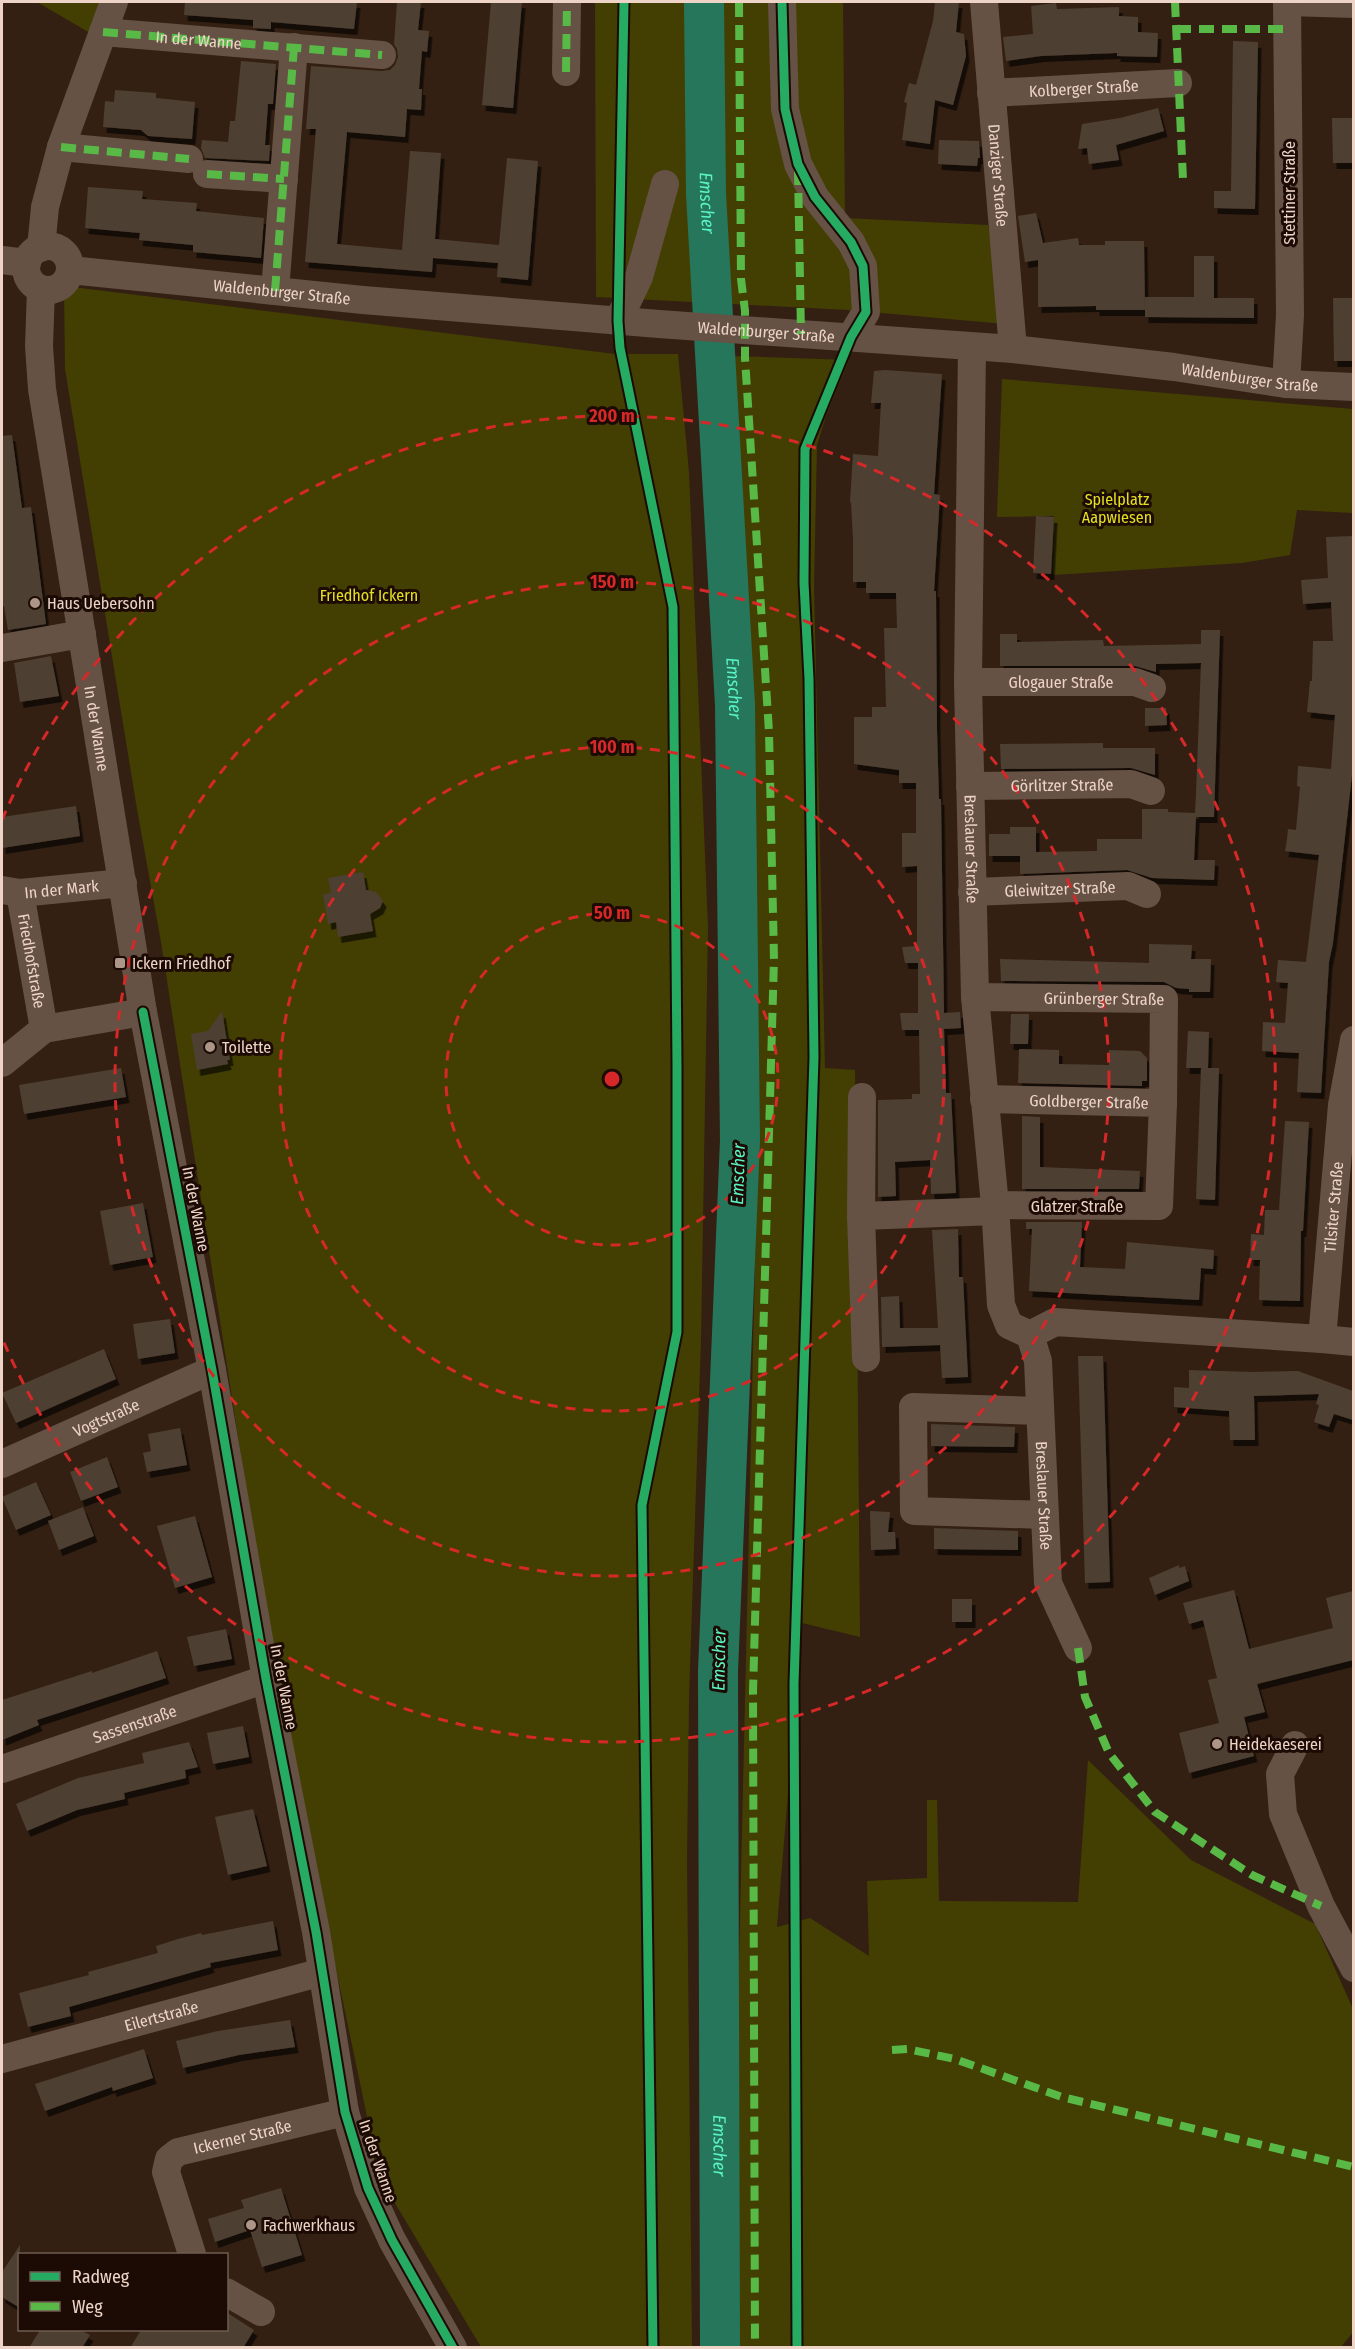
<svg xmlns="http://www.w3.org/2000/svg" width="1355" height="2349" font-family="'Fira Sans Condensed',sans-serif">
<defs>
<filter id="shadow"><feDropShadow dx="3.5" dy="6" stdDeviation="0" flood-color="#0009"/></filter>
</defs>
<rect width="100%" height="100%" fill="#332012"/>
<path fill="#433f03" d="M37,2H101L90,33Z
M595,2H843L845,218L988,225L1005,324L848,310L596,297Z
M64,286L615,354H678L689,472L708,927L701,1339L689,1698L687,1861L692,2347H481L380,2178L278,1693L161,942L137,809L65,369Z
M731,356L849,360L826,416L817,445L814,587L825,1068L855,1070L860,1637L798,1622L795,1708L777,1927L810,1918L869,1956L867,1881L927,1878V1800H937L939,1901L1078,1902L1088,1760L1191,1860L1315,1924L1353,2009L1354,2331L1341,2347H739L737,2051L755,1264L757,952Z
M1002,379L1353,409V513L1297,510L1290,555L1242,563L1053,575L1054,516L997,517Z"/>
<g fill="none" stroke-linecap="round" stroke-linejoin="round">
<path stroke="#26765c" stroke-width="40" id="s1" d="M704,2L706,194L735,705L740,1140L718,1671L720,2348"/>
</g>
<path fill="#4e3f32" filter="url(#shadow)" d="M185,2H357L354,29L271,22V29L253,28V20L184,15Z
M397,2H421L418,30L429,31L427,52L422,51L419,89H422L421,110L407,109L405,137L347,132L337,244L402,250L410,151L441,153L435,239L499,245L507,158L538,161L528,280L497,277L498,263L433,258L432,272L305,262L316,129H306L311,66L381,71L390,70L395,65L398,57L397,49L394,44Z
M491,2H522L513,108L482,105Z
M935,2H959L956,32L964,34L966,56L953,105L935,100L930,144L902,140L907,103L904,102L909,83L916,85L933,21Z
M1056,3L1057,9L1119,7V16L1138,17V32L1158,33L1157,57L1117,56V53L1041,56L1006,61L1003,37L1033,34L1031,6Z
M1233,41L1258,42L1255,209L1214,208V191H1231Z
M241,61L276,64L273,104H268L265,145H270L269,161L205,158L201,148L202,140L228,142L230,121H235Z
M115,90L156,93V98L195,102L192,139L148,136L141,130L103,127L105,101L114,102Z
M1158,108L1164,131L1116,145L1119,160L1089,164L1087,148L1078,149L1082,124L1120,118Z
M1332,118H1353V163H1333Z
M939,140L979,141L980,158H978L977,166L938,164Z
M88,187L143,191L142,199L197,203L196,211L264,218L261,258L193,252V245L139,240L140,233L85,228Z
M1036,213L1043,243L1078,238L1079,245H1105V241H1144L1145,310H1096V306L1038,307V260L1025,262L1018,216Z
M1194,256H1214V298H1254V318L1145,317V297H1194Z
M1333,298H1353V361H1334Z
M885,370L942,374L934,494L940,495L934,591H936L937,731L939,799H941L944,1013L960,1012L961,1028L944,1029L946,1093H951L956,1193L931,1194L930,1160L895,1162L896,1196L878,1197V1100L912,1099V1094H920L919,1030H902L900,1013H918V963H905L902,947L917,946V866L902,867V833H916V783H899V770L854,764V717H872V707H886L884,628H897L896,593H866V582H853V539L851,503L850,502L853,454L878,456L881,403H871L874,371Z
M12,435L22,508L31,507L46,624L8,630L4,606H2V436Z
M1036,516L1054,517L1051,574L1033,573Z
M1353,536V766L1333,943L1329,962L1321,1093L1297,1092L1299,1053L1262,1051L1263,1022L1285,1023L1288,983L1276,982L1278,960L1306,962L1319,855L1285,851L1287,839L1288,829L1296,830L1300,787L1297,786L1298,766L1331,769L1335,715L1307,712L1310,681H1312L1313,641H1333L1331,602L1303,604L1301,580L1328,578L1326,537Z
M1201,630H1220L1214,817H1196L1194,860H1215L1214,880L1152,878L1127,870L1020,874V856H989V834H1010V827H1036V852L1097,851V839H1142V809H1168V812L1195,813L1196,793L1201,663L1156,664V672L1135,666H1000V634H1017V642L1103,640L1104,646L1201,644Z
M51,656L59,696L20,702L14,663Z
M1145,708H1166L1167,725L1145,726Z
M1103,743V748H1155V775L1131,768L1001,769L1000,744Z
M76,806L80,836L2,848V817Z
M363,872L366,890L376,892L383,901L380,908L370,914L373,931L338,937L336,922L328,924L323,894L331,893L328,878Z
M1149,944L1192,945L1191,959H1211L1210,992H1189V989L1176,988L1164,982L1001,981L1000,959L1149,963Z
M222,1011L230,1060H227L228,1064L197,1070L191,1034L208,1031Z
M1011,1014H1029L1028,1044H1010Z
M1188,1031L1209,1032L1208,1068H1219L1215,1200L1196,1199L1201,1068H1186Z
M1019,1049L1059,1050V1064L1109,1065V1050L1140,1051L1147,1058V1081H1142V1086L1018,1083Z
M121,1068L126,1097L24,1114L19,1085Z
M1022,1116L1040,1117V1167L1140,1171L1139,1189H1022Z
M1285,1121L1309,1122L1303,1231H1301L1300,1301L1259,1300L1260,1260H1250L1251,1234L1264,1235L1265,1210H1279Z
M143,1203L153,1257L110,1265L100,1211Z
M1026,1222H1082L1080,1267L1125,1269L1127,1242L1214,1250L1213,1269L1201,1268L1199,1300L1029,1291L1032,1229H1026Z
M958,1229L959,1277H963L968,1377L942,1378L940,1345L882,1347L881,1297L899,1296L900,1328H938L932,1230Z
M170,1319L175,1353L138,1359L133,1324Z
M104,1349L116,1379L16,1423L2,1393Z
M1078,1356H1103L1110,1582L1085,1583Z
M1189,1370L1253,1372L1298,1371L1353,1391V1420L1334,1414L1329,1427L1314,1422L1319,1405L1316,1404L1319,1394L1254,1396L1255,1440H1230L1229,1411L1174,1407V1387L1189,1388Z
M931,1424L1015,1427L1014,1447L931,1446Z
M180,1428L187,1465L147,1472L143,1453L151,1451L148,1434Z
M107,1457L118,1487L81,1501L70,1472Z
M36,1482L51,1515L16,1530L2,1497Z
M83,1507L94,1536L59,1550L48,1521Z
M870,1511L890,1512L888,1532H895L896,1549L871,1550Z
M195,1516L212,1577L175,1588L157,1526Z
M934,1528L1018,1531V1550L934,1549Z
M1179,1565V1568L1185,1566L1189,1581L1155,1595L1149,1578Z
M1234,1590L1249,1649L1333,1628L1326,1598L1353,1591V1660L1257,1684L1265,1712L1244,1717L1254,1756L1189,1773L1179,1733L1219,1723L1208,1680L1217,1678L1203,1620L1189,1624L1183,1603Z
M952,1599H972V1622H952Z
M226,1629L232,1659L194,1666L187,1637Z
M157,1651L166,1678L37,1720L39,1725L2,1740V1700L92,1671V1673Z
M243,1726L249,1757L213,1764L207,1733Z
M189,1742L198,1767L185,1770L186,1778L124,1793L125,1799L77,1810L27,1831L16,1804L78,1778L144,1763L142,1753Z
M253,1809L267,1866L228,1875L215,1817Z
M273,1921L278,1950L210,1963L211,1967L69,2007L71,2016L28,2027L19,1993L89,1975L88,1972L158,1953L156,1946L178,1939L201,1933L202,1935Z
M290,2020L295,2047L239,2055L183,2068L176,2041L218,2031Z
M144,2049L153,2078L113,2091L112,2087L45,2111L35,2084Z
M281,2188L302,2255L262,2267L250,2230L215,2242L208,2219L244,2208L241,2200Z
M20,2245V2308L2,2297V2272Z
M226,2312L254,2330L243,2348H130L141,2330H226Z
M40,2330H80L90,2335L82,2348H29Z"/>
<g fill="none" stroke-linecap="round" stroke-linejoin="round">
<g stroke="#665145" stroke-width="28">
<path d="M782,2L785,109L798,164L815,197L851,242L863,266L866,312L851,337"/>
<path id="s2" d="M984,2L1013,349"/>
<path d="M1287,2L1354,4"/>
<path d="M103,32L382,55"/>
<path d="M566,72L567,2"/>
<path id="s3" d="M991,93L1178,83"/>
<path d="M61,147L189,159"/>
<path d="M207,174L284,179"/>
<circle cx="48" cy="268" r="22"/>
<path d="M41,248L45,207L61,147L114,2"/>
<path d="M2,260L27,263"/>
<path id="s4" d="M70,270L363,300L659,324L1013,349L1174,367L1286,384L1354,387"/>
<path id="s5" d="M41,289L39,346L42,389L143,1012L212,1370L266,1679L316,1932L345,2112L368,2188L392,2240L453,2348"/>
<path d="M275,291L294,47"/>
<path d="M618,321L639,277L665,184"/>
<path id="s6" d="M972,347L968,682L975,997L995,1205L1001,1305L1009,1325L1030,1335L1038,1361L1048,1583L1078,1648"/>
<path d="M1286,384L1290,315L1287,2"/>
<path d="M2,648L82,634"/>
<path id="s7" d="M968,682H1135L1152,688"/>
<path id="s8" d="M970,786L1131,784L1151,791"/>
<path id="s9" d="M2,890L20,893L123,883"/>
<path id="s10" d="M972,892L1128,886L1147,894"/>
<path id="s11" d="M20,893L44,1029"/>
<path id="s12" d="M975,997L1164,999L1163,1103"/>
<path d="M2,1063L44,1029L143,1012"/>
<path id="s13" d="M984,1099L1163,1103L1159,1206L995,1205"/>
<path d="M861,1216L862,1097"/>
<path id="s14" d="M1030,1335L1055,1322L1322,1339L1342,1105L1354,1040"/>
<path d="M1322,1339L1354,1342"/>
<path d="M866,1358L861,1216L996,1211"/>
<path d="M1039,1411L913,1407L914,1511L1045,1515"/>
<path id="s15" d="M2,1464L212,1370"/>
<path d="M1295,1745L1280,1774L1283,1814L1321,1906L1354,1968"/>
<path id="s16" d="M2,1769L266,1679"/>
<path id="s17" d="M2,2059L322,1972"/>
<path id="s18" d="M192,2254L166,2172L169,2159L178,2152L345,2112"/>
<path d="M226,2292L261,2312"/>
</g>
<g stroke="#58b947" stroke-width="8" stroke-dasharray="15 8" stroke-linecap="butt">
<path d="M739,2L741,279L745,311V358L769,732L774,959L753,1692L755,2348"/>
<path d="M1175,2L1183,180"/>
<path d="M1176,29H1287"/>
<path id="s19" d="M103,32L382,55"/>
<path d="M566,72L567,2"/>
<path d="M61,147L189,159"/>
<path d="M798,170L801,334"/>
<path d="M207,174L284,179"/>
<path d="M275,291L294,47"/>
<path d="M1078,1648L1085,1697L1109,1753L1155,1812L1252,1875L1321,1906"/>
<path d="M892,2050L907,2049L955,2059L1062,2097L1354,2167"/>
</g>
<defs>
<path id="cycleway" d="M624,2L618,321L620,348L673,607L677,1065V1332L642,1505L653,2348
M782,2L785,109L798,164L815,197L851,242L863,266L866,312L851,337L805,449L804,583L809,679L814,1057L794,1684L797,2348
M143,1012L212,1370L266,1679L316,1932L345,2112L368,2188L392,2240L453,2348"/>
</defs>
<use href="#cycleway" stroke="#1c0b04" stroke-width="13"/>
<use href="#cycleway" stroke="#26ab63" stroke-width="9"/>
</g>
<g fill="none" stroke="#d62828" stroke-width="3" stroke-dasharray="10 8">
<circle cx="612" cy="1079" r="166"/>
<circle cx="612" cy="1079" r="332"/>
<circle cx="612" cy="1079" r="497"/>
<path d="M2 820A663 663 0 1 1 2 1338"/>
</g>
<g fill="#ad9588" stroke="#1c0b04" stroke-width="2">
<circle cx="35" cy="603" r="6"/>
<rect x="114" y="957" width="12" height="12" rx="3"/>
<circle cx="210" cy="1047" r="6"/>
<circle cx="1217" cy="1744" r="6"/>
<circle cx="251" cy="2225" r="6"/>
</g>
<g text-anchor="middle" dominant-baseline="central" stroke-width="6" stroke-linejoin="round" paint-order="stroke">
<g font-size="16" fill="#eed4c7" stroke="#1c0b04">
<text stroke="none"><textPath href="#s19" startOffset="96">In der Wanne</textPath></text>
<text stroke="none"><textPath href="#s3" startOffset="93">Kolberger Straße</textPath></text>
<text stroke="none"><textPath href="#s2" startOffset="174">Danziger Straße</textPath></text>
<text transform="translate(1289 193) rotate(-90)">Stettiner Straße</text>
<text stroke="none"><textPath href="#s4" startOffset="213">Waldenburger Straße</textPath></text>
<text stroke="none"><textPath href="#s4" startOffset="699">Waldenburger Straße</textPath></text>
<text stroke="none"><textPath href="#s4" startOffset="1185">Waldenburger Straße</textPath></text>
<text stroke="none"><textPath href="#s7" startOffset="93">Glogauer Straße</textPath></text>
<text stroke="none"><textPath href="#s5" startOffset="444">In der Wanne</textPath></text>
<text stroke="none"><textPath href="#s8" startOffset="92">Görlitzer Straße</textPath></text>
<text stroke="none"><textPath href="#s6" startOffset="502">Breslauer Straße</textPath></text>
<text stroke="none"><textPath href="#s9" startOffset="60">In der Mark</textPath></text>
<text stroke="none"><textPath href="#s10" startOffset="88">Gleiwitzer Straße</textPath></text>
<text stroke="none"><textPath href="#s11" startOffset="69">Friedhofstraße</textPath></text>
<text stroke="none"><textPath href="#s12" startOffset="129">Grünberger Straße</textPath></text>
<text stroke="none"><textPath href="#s13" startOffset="105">Goldberger Straße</textPath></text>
<text x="1077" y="1206">Glatzer Straße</text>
<text stroke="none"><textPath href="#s14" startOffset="428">Tilsiter Straße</textPath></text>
<text transform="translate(196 1209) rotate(79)">In der Wanne</text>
<text stroke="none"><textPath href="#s15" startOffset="114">Vogtstraße</textPath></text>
<text stroke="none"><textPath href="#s6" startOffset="1166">Breslauer Straße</textPath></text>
<text transform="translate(284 1687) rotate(79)">In der Wanne</text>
<text stroke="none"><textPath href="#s16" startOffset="140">Sassenstraße</textPath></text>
<text stroke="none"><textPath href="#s17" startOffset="165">Eilertstraße</textPath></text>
<text stroke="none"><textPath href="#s18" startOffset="177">Ickerner Straße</textPath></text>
<text transform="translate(378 2161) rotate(71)">In der Wanne</text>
</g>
<g font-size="16" fill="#e4e122" stroke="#1c0b04">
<text x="1117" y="499">Spielplatz<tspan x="1117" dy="18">Aapwiesen</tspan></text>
<text x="369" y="595">Friedhof Ickern</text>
</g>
<g font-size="16" fill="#eed4c7" stroke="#1c0b04" text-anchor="start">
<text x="47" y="603">Haus Uebersohn</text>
<text x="132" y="963">Ickern Friedhof</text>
<text x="222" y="1047">Toilette</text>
<text x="1229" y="1744">Heidekaeserei</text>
<text x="263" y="2225">Fachwerkhaus</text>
</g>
<g font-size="18" font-style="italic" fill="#59f4c4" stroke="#1c0b04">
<text stroke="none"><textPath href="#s1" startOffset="201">Emscher</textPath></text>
<text stroke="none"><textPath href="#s1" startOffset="687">Emscher</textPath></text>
<text transform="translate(738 1174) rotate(-88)">Emscher</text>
<text transform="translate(719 1660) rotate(-89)">Emscher</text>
<text stroke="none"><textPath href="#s1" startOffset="2145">Emscher</textPath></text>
</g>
</g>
<circle cx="612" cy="1079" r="9" fill="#d62828" stroke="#1c0b04" stroke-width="3"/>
<g font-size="18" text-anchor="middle" font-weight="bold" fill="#d62828" stroke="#1c0b04" stroke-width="6" stroke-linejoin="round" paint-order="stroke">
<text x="612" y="422">200 m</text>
<text x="612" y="588">150 m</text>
<text x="612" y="753">100 m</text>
<text x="612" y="919">50 m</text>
</g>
<rect width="1355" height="2349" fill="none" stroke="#eed4c7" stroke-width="6"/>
<rect x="18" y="2253" width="210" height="78" fill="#1c0b04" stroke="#705b52" stroke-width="1.5"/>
<rect x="30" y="2272" width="30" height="9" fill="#26ab63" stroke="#705b52" stroke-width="1.5"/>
<text x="72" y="2283" font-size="18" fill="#eed4c7">Radweg</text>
<rect x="30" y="2302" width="30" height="9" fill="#58b947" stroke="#705b52" stroke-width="1.5"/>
<text x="72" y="2313" font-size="18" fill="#eed4c7">Weg</text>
</svg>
